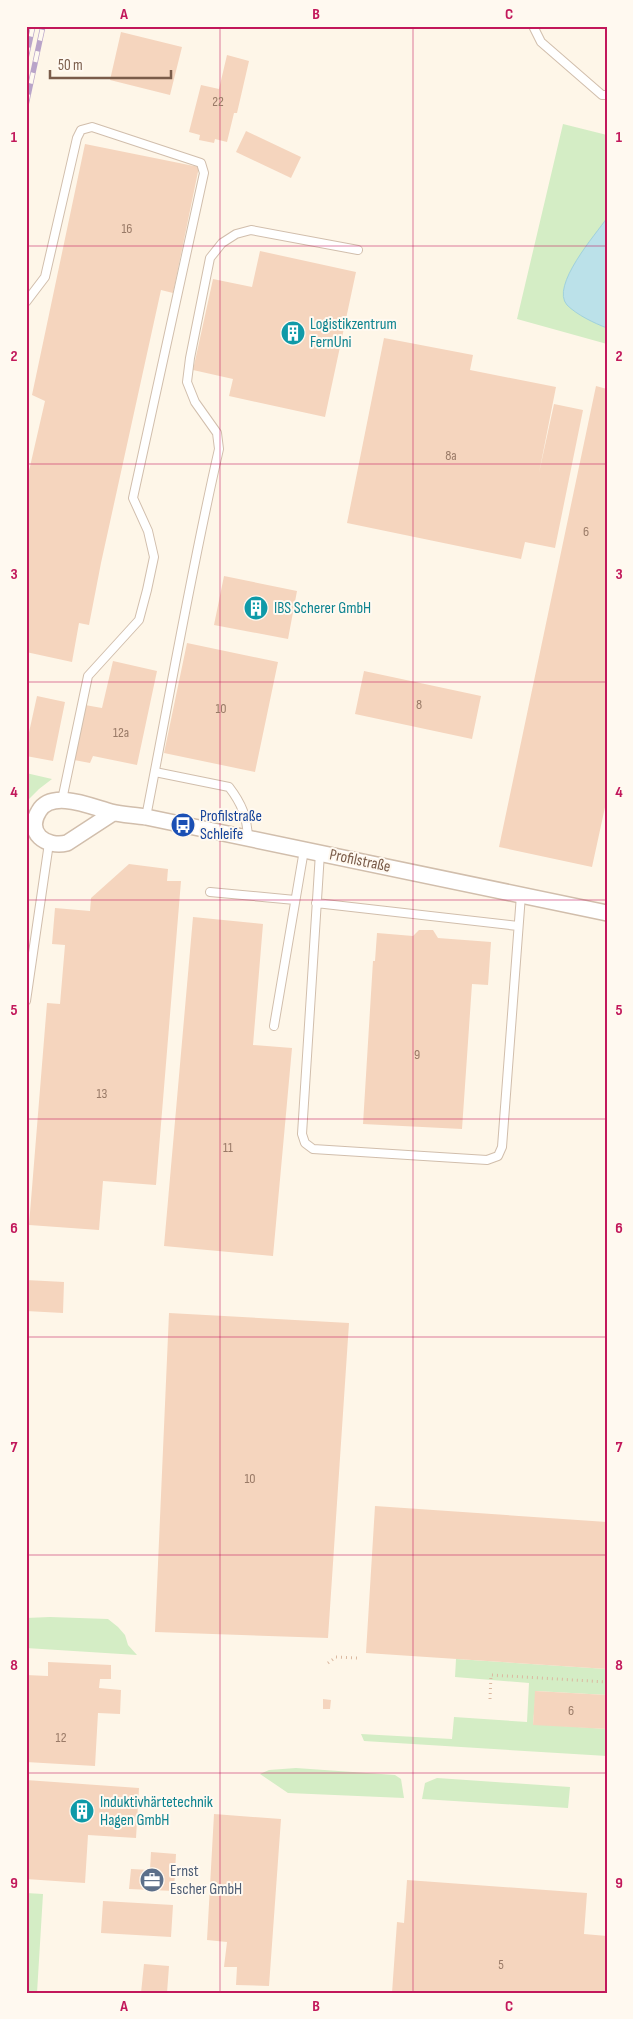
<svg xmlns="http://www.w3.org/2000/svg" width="633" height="2019" font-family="'Sofia Sans Condensed',sans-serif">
<rect width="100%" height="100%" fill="#fef6e8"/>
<path fill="#d4edc5" d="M563,124L607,135V344L517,319Z
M26,773L52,779L39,789L26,802Z
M50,1617L108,1619L118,1627L125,1635L128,1645L137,1655L26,1648V1618Z
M456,1659L607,1669V1695L536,1691L533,1724L607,1729V1756L364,1741L361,1734L452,1739L454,1717L527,1722L529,1683L455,1677Z
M296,1768L395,1775L401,1779L404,1798L288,1793L260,1774L269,1770Z
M437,1778L570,1787L568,1808L422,1799L425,1783Z
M26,1893L43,1894L37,1993H26Z"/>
<path fill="#bbe1e9" stroke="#a0d1dc" d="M607,218V328C594,323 577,315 567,305C550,286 596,234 607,218Z"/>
<path fill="#f5d5be" d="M121,32L182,47L170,95L110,80Z
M227,55L249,61L237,113H234L227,142L215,139L214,143L199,140L200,135L189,132L201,85L219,89Z
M246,131L301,157L291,178L236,152Z
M85,144L199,167L173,293L161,290L101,563L89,625L79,623L72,662L26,652V484L45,401L32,395Z
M260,251L356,272L325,417L229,396L233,379L193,370L213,279L252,287Z
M384,338L473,355L470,370L556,387L539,473L554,404L583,410L555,548L525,542L521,559L347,523Z
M596,386L607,389V798L592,867L499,847Z
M224,576L297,591L288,639L214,625Z
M187,643L278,662L255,772L164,753Z
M113,661L157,671L137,765L93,756L90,763L74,760L85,705L102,708Z
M364,671L481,696L472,739L355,714Z
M37,696L65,702L53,761L26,756V746Z
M129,864L168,869L167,881H181L156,1185L103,1181L99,1230L29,1225L47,1003L60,1004L65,945L52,944L55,908L90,911L91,898Z
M193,917L263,924L253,1045L292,1048L273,1256L164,1246Z
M419,930H433L438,938L491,942L488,985L472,984L462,1129L363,1124L373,961H375L377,933L413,936Z
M26,1280L64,1282L63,1313L26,1311Z
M169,1313L349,1323L328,1638L155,1632Z
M375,1506L607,1522V1669L366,1653Z
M48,1662L111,1665V1679H100L99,1688L121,1690L120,1714L98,1713L95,1766L26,1762V1675L48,1676Z
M535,1691L607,1695V1729L533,1725Z
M323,1699L331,1700L330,1709H323Z
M26,1780L139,1788L136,1838L88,1835L85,1883L26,1879Z
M214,1814L281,1819L269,1986L236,1985L237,1967H224L227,1942L207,1940Z
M151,1852L176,1854L174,1891L129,1889L131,1869L150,1870Z
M407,1880L587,1893L584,1934L607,1936V1993H392L397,1922L404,1923Z
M103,1901L173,1905L171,1937L101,1933Z
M144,1964L169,1966L167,1993H141Z"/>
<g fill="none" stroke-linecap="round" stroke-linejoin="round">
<defs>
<path id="lane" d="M533,26L541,42L602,95H607
M26,302L45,277L77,138L81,130L92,127L201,163L204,173L133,498L148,531L154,557L147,590L139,620L88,676L62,800
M155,772L229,787C242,804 247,817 248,838
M146,817C170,694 191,571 219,449L217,433L195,402L187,382L190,358L210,258L222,243L236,234L251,230L358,250
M320,853L302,1134L305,1143L313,1149L487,1160L498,1156L502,1147L521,895
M210,892L295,900
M316,903L518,926
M26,1001L49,843
M274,1026L304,850"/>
<path id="street" d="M113,813L67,843C46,848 25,833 39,811C52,789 92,807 111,812C122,815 135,815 146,817L607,913"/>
</defs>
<use href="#lane" stroke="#d1beac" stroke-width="10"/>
<use href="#street" stroke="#d1beac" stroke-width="18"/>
<path stroke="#dbb8a0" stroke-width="3" stroke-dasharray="1 4" stroke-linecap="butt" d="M328,1663L336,1657L357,1658
M490,1699L491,1675L607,1682"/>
<use href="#lane" stroke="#fff" stroke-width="8"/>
<use href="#street" stroke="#fff" stroke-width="15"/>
<defs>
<path id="rail" d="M26,58L33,26
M26,105L43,26"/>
</defs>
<use href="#rail" stroke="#b9a4c9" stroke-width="5.5"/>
<use href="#rail" stroke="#fff9f0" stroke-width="4" stroke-dasharray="11" stroke-linecap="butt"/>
</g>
<path fill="none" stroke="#c2185b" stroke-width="1" stroke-opacity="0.55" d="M220,26V1993M413,26V1993M26,246H607M26,464H607M26,682H607M26,900H607M26,1119H607M26,1337H607M26,1555H607M26,1773H607"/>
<defs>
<symbol id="building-disc" viewBox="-11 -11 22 22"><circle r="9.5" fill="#0f9aa8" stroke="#fff9f0"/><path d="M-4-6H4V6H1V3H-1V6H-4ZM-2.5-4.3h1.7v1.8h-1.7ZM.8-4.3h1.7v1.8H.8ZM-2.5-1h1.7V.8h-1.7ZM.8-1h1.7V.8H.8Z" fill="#fff"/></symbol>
<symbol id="bus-disc" viewBox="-11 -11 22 22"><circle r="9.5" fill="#1a4fb4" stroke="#fff9f0"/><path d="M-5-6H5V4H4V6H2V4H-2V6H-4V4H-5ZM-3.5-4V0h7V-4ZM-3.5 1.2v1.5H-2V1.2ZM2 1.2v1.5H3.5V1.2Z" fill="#fff"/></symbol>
<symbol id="office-disc" viewBox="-11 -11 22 22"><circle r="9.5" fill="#5c6f8a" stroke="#fff9f0"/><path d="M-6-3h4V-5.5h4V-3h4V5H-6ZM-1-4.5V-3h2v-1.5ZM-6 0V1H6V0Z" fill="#fff"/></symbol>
</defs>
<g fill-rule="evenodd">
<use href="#building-disc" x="279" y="319" width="28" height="28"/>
<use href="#building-disc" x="242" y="594" width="28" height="28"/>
<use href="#bus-disc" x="169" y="811" width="28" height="28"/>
<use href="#building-disc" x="68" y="1797" width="28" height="28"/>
<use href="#office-disc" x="138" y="1866" width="28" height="28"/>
</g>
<g text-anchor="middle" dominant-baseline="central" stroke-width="4" stroke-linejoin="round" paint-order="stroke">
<g font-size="14" fill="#997a67">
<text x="218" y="101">22</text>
<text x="127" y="228">16</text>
<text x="451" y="455">8a</text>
<text x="586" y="531">6</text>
<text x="419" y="704">8</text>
<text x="221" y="708">10</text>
<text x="121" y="732">12a</text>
<text x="417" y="1054">9</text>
<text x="102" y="1093">13</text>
<text x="228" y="1147">11</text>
<text x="250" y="1478">10</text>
<text x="571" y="1710">6</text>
<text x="61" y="1737">12</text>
<text x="501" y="1964">5</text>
</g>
<g font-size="16" fill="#0d838f" stroke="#fff9f0" text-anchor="start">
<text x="310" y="324">Logistikzentrum<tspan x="310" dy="18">FernUni</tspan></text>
<text x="274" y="608">IBS Scherer GmbH</text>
<text x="100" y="1802">Induktivhärtetechnik<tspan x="100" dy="18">Hagen GmbH</tspan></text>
</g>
<g font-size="16" fill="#164399" stroke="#fff9f0" text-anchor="start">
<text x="200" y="816">Profilstraße<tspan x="200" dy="18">Schleife</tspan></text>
</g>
<g font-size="16" fill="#7a5c4a" stroke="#fff9f0">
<text transform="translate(360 861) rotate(12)">Profilstraße</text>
</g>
<g font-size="16" fill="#4e5e75" stroke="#fff9f0" text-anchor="start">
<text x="170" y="1871">Ernst<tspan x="170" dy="18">Escher GmbH</tspan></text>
</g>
</g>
<rect width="633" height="2019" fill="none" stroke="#fff9f0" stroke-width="55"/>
<path d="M50 70v8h121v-8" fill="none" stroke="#7a5c4a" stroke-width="2.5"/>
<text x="58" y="70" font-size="15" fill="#7a5c4a" stroke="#fff9f0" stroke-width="4" paint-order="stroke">50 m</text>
<rect x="28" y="28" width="578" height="1964" fill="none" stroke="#c2185b" stroke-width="2"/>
<g font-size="16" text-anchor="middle" font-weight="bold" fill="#c2185b">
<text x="124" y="19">A</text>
<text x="316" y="19">B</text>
<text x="509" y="19">C</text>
<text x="14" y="142">1</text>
<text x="619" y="142">1</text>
<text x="14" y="361">2</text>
<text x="619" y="361">2</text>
<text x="14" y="579">3</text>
<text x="619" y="579">3</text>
<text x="14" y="797">4</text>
<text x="619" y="797">4</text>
<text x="14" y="1015">5</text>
<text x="619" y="1015">5</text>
<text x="14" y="1233">6</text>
<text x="619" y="1233">6</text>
<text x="14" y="1452">7</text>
<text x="619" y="1452">7</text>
<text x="14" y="1670">8</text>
<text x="619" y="1670">8</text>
<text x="14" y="1888">9</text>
<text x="619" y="1888">9</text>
<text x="124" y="2011">A</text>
<text x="316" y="2011">B</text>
<text x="509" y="2011">C</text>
</g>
</svg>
